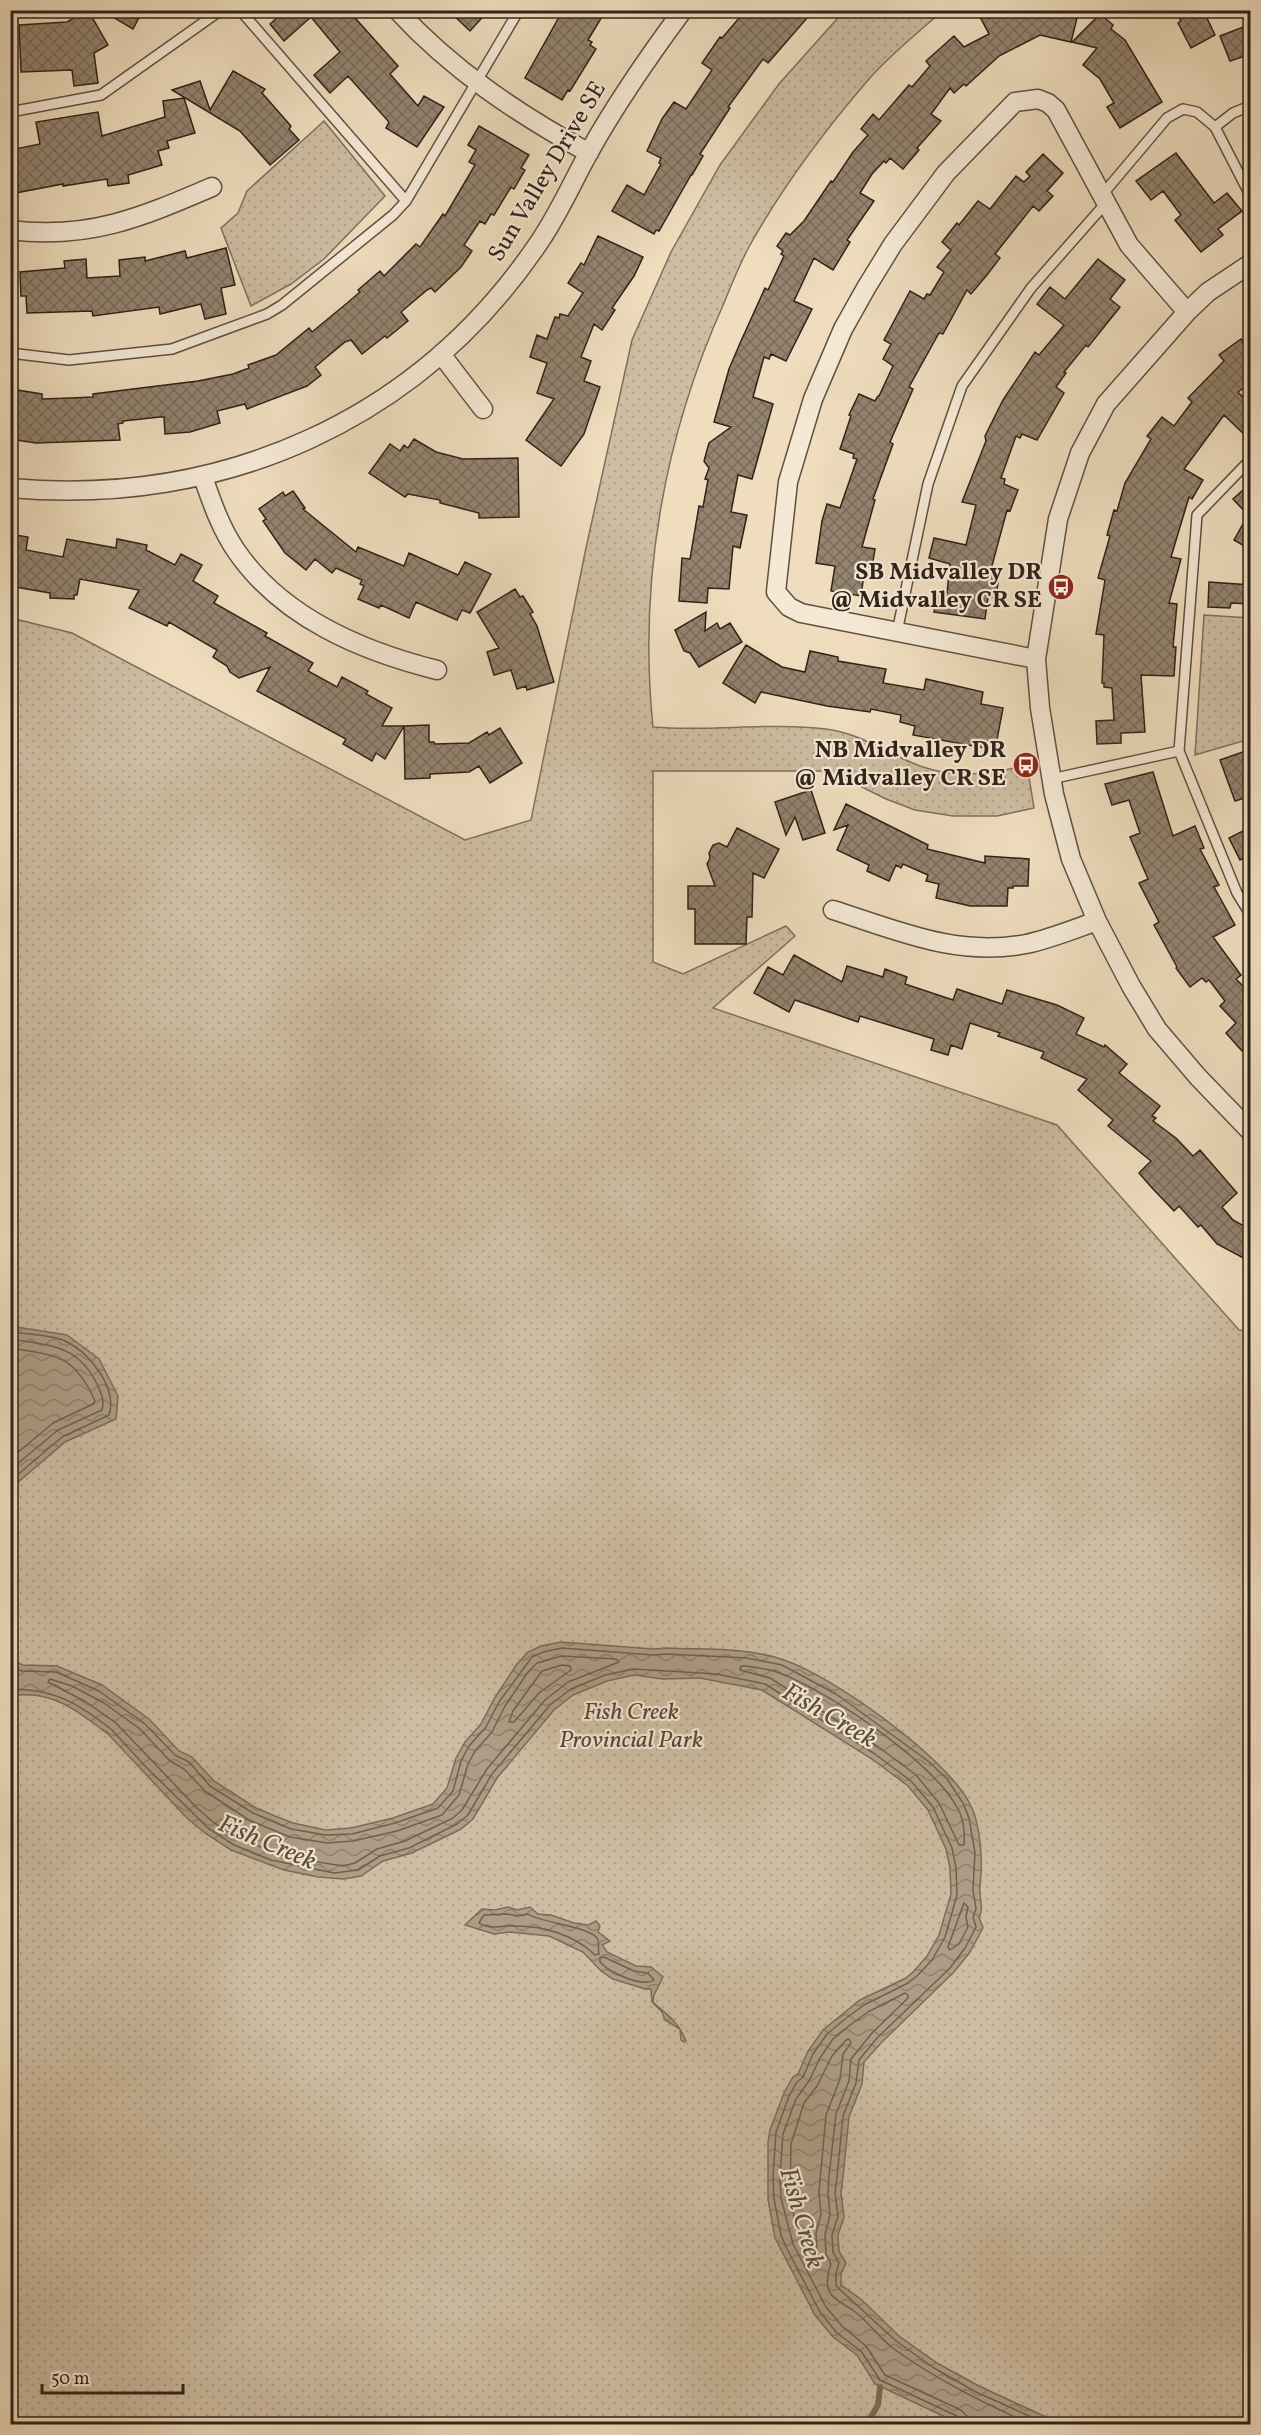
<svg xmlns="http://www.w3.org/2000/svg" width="1261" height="2435" font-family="Vollkorn,serif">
<defs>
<pattern id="park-dots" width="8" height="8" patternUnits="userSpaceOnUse" patternTransform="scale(1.5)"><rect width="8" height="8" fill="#cebda2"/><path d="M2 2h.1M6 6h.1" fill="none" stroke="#b1a28b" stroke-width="1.8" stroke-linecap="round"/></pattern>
<pattern id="water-waves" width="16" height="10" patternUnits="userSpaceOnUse" patternTransform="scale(1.5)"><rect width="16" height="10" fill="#ae9d86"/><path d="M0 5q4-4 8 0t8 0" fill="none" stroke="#8e806d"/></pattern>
<pattern id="building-cross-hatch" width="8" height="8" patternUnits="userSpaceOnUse" patternTransform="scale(1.5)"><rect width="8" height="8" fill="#93836f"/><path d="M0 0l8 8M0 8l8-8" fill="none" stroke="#786b5a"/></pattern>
</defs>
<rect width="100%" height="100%" fill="#efddbe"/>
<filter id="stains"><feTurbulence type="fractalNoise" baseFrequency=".00333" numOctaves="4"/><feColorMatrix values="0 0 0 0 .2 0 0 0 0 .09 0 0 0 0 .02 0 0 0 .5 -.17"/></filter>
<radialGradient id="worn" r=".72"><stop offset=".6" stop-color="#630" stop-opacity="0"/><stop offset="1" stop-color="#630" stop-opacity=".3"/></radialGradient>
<path fill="url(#park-dots)" stroke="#7e705e" stroke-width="1.5" d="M844,11H942C918,33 891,54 869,79C825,130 783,186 750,245C740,263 732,283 724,303C664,436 638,582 653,727C710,732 769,722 826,729C860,733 888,754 920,766C956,779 991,774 1027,765L1034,808L997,816H953L915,810L886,799L850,781L822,771H653V962L683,974L786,926L795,936L713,1008L1057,1125L1239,1330L1250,1331V2424H11V618L72,633L465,840L531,820L586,548L632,340L671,252L720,165L779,84Z
M324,121L385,196L324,259L291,284L251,306L221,228L238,213L247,191Z
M1204,615L1250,618V739L1195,755Z"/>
<path fill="url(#water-waves)" stroke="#7b6c5a" stroke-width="1.5" d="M10,1326L67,1335L99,1359L118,1396L116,1419L65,1442L17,1483L11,1484Z
M561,1642L653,1649L667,1648C705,1650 747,1647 784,1660C834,1677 944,1756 969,1802C981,1823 983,1862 980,1886C978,1897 985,1907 979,1917L983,1928L970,1952L954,1972L882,2042L864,2062L862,2084L849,2117L843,2177L841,2193L844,2217L838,2235L839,2251L846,2263L841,2274V2285L862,2300L899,2336L937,2363L979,2386L1061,2424H960L875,2384L857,2355L833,2337L815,2315L775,2238L768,2199V2142L770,2130L784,2093L793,2077L798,2074L808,2051L823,2030L860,2000L906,1978L914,1971L927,1956L939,1935L951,1894L950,1868L946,1849L928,1810L908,1786L872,1759L762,1690L700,1678L663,1679L634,1675L607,1681L573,1695L554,1710L497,1778L473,1819L461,1829L412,1853L383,1861L361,1876L344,1879L318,1877L284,1870L231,1850L205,1833L187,1818L108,1734C88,1719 65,1700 40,1696C30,1694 20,1695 11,1695V1660L23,1665L57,1666L102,1685L149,1719L179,1751L192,1757L214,1781L256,1808L275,1816L293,1823L326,1830L351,1828L393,1818L433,1804L447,1788L456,1758L465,1742L481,1724L494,1699L517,1664L528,1652L541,1646Z
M508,1907L517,1910L530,1907L538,1914L551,1915L574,1923L589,1925L596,1921L600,1926L598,1932L610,1941L602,1945L607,1952L636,1966L651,1967L663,1977L654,1995L653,2002C668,2016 678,2021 686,2041L684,2042L681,2040L680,2029L665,2020L662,2012L652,2002L651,1989H645L613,1979L601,1971L583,1952L549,1936L510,1932L494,1934L465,1925L482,1909L495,1910Z"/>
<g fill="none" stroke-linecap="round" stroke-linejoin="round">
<path stroke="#6e6050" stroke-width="1.5" d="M10,1332C26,1334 52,1335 65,1341C89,1352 118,1388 109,1415L62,1437L15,1477L10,1478
M10,1339C50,1346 77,1344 97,1384C101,1393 105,1400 102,1410L58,1430L10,1470
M10,1348C57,1356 74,1354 95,1401L93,1404L53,1423L10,1459
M562,1656L616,1659L619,1662L568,1682L545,1700L487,1769L462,1810L453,1818L405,1841L377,1849L355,1863L343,1866L287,1857L238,1838L213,1822L197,1808L116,1723L86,1702L48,1682L50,1679L72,1686L104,1703L140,1729L170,1761L184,1769L205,1791L249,1820L290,1837L327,1843L353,1841L397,1831L442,1815L459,1795L468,1764L475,1751L492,1732L505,1706L528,1672L537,1663Z
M562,1665L570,1666L571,1670L539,1693L514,1722H509L513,1711L542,1671Z
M746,1666C758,1668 771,1669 782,1674C831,1693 934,1763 958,1809C964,1820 965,1833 964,1845H959L939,1803L916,1775L880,1748L770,1678L740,1670L741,1666Z
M10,1667L22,1671L56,1672L99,1691L145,1724L175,1755L189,1762L210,1786L253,1813L291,1829L326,1835L352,1834L395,1823L438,1808L453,1791L461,1761L469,1746L486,1727L499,1702L532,1657L543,1652L562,1648L653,1655L667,1654L747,1658L782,1665L836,1694L928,1761L947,1779L963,1803L969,1818L975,1853L973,1890L976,1909L973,1917L976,1927L965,1948L950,1968L877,2038L859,2060L856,2083L843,2116L837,2177L835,2193L838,2216L832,2235L833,2252L839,2263L836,2273V2286L896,2341L934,2368L976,2392L1047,2424
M10,1689C55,1689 78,1703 112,1730L146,1767L208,1828L234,1845L271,1860L334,1873L358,1870L380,1856L409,1848L457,1824L468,1815L492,1774L550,1705L571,1689L605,1675L633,1669L717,1674L765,1684L875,1754L911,1781L933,1807L952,1848L956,1868L957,1895L945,1937L932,1960L918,1975L908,1983L864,2005L845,2019L827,2034L813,2054L803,2077L797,2082L789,2096L776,2132L773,2176L774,2199L781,2235L786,2247L820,2312L837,2333L861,2351L880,2380L957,2416L961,2424
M964,1903L968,1907L966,1917L968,1927L959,1944L950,1950L948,1947Z
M508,1914L517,1916L528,1914C541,1923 594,1927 598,1940C599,1944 598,1950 599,1954L595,1955C574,1934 540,1925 511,1926C499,1926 489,1930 479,1923L484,1915Z
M604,1957L634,1971L648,1973L654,1980C642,1988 609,1972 600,1962V1958Z
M846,2040L849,2039L851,2043L843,2054L840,2079L826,2115L819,2192L821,2214L816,2233L817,2254L821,2265L817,2269L797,2231L790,2197L791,2144L804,2103L817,2086L832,2056Z
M969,2424L967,2416L961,2410L885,2375L866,2346L843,2327L826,2307L793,2244L781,2198L780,2176L783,2134L796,2099L809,2081L820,2058L833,2039L850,2025L868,2012L905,1993L908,1995V1998L872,2033L851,2059L849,2081L836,2114L829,2176L828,2194L830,2215L825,2235L826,2254L831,2264C828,2272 826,2283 829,2291C833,2300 846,2305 854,2311C869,2322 879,2338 894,2349C937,2380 982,2402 1030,2424"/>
<path stroke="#7b6c5a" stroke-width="6" d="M867,2424L878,2405L880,2387"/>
</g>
<path fill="url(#building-cross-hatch)" stroke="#2f2219" stroke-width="1.5" d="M88,10L108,45L94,53L98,83L74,86L72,70L21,72L19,25L67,22Z
M101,10H143L133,29Z
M286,10H348L398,66L390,74L418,106L424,96L444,107L417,147L386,128L389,122L348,76L330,93L314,75L340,52L311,17L284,41L270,24Z
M448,10H489L470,31Z
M563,10H606L588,40L592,42L590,45L596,49L570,91L568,90L562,100L525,78Z
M746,10H814L768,63L763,59L728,107L730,108L700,154L703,156L692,175H691L659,231L656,230L654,234L612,211L627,185L644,195L661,164L659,163L661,158L647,151L662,119L674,102L686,109L712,70L702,63L720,37L722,38Z
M988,10H1079L1071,42L1040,35L999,56L966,86L964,84L954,93L950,88L931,114L941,121L917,148L919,150L903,169L890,158L886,163L884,161L872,174L860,193L874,201L847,240L850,242L833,270L814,258L794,301L812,309L786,361L771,354L769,359L764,357L753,397L773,404L752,479L738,475L731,512L747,515L740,548L733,546L729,589L708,588L707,603L679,601L682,558L690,559L699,506L703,507L708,480L705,479L709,468L704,461L709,443L731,427L714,422L729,369L741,341L765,288L768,290L784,256L781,254L783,251L777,246L786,233L790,235L804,221L831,181L833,182L853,152L868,135L861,129L873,114L879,120L909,85L912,87L930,66L926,61L954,36L964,47L989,34L979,15Z
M1175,10H1203L1215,35L1191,48L1178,23L1181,21Z
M1100,14L1113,25L1111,29L1125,40L1162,102L1120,128L1107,107L1114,103L1100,79L1083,65L1097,48L1072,42Z
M1251,24V54L1230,61L1220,36Z
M233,71L265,89L262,93L291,126L289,129L299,140L270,165L240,131L172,90L200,81L210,110Z
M184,98L195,133L167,141L169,148L158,151L162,165L128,175L129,183L108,186L107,179L63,186V184L10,194V150L40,144L36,122L98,112L102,136L165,117L163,101Z
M479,126L529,155L521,168L525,170L514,189L511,187L494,215L491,214L485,224L480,221L464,245L472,251L461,267L435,292L431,288L427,290L401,312L408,321L387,338L385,336L362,354L351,340L345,342L315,367L321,375L307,386L247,409L245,404L217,411L220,423L190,432L165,434L164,417H160L123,421V423L118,424L120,440L36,443L10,439V389L42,394V399L71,398L93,397V394L198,381L233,374L249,368L248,365L276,355L309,328L312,332L346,304L360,292L358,290L380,271L384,276L416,244L420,247L443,214L445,216L475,165L469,162L476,150L468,145Z
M1176,153L1214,203L1227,193L1242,211L1218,229L1223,235L1201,252L1175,220L1181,215L1163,191L1151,200L1136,181Z
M1043,154L1063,173L1047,191L1053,196L1039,211L1033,206L995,254L1000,258L987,275L971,294L967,290L943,334L939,333L909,387L913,389L890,442L893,444L873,499L875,500L862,547L875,549L872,567H865L861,596L831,591L835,566L816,563L822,521L827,504L840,508L857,459L853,458L854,454L840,449L851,416L849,415L859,394L875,401L878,396H879L893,366L883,359L891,344L884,340L910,291L924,299L927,294L930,295L944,272L937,267L951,250L942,242L957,223L959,225L978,201L990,209L1016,176L1024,182L1030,176L1026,172Z
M598,236L643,257L634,276L612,308L615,310L602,330L594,324L581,357L591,361L584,381L600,387L584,434L561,466L526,440L554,399L537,393L547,363L530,357L537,335L547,339L555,317L559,318L560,314L568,316L583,293L568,283L581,263L584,265Z
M226,248L235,285L221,288L226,314L205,319L201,304L160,314L159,307L93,316L92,311L27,313L26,296H21L20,272L65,268L64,261L86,259L87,278L120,276L119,260L145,257V261L185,251L187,258Z
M1098,259L1125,280L1110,299L1120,307L1088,347L1086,345L1064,372L1066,373L1056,387L1064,393L1037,440L1022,434L1020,438L1016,436L1001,478L1005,479L1004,484L1018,490L1010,511L1007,510L990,573L999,575L996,598L988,597L985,619L934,612L937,592L947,593L950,564L929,558L934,538L966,545L976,505L962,502L986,441L985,436L1003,400L1035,352L1039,355L1064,325L1037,304L1050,287L1065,299Z
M1241,339L1251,352V383L1238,392L1251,406V441L1224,415L1184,469L1203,480L1192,499L1189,497L1171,557L1181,559L1169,603L1177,604L1173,647H1176L1174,676L1141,675L1145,732L1121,733V743L1097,744L1096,721L1114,720L1112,688L1104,687V683H1102L1104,635L1096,634L1105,580L1098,578L1110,536L1107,535L1114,510L1117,511L1125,483L1151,439L1147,436L1162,417L1174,426L1192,402L1188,398L1224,361L1219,355Z
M414,439L436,452L463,459L518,458L519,517L479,518V513L440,503V500L408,494L405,497L369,473L390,444L400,451L404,445L408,448Z
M1251,483V550L1234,540L1248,515L1233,499Z
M293,491L305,508L303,509L356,552L358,547L404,566L409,553L458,575L465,562L491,574L470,613L462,610L457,620L416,602L409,618L381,605L379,608L358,599L364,586L360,584L362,580L336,568L332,573L315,559L306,570L285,553L263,521L266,519L259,509L283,492L285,496Z
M10,534L28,537L26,550L63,557L67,539L116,548L117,539L147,545L146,550L175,565L181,554L202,565L193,581L218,596L214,603L267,633L265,636L313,663L308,671L337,687L342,677L368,691L366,694L392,708L382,726H404L385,759L376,753L372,761L343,744L346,739L257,691L270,667L239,678L230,672L227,666L213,657L217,650L169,622L167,626L129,608L139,590L80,579L77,595H74V599L50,598V593L10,586Z
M1209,582L1251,585V604L1231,603L1230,608L1208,607Z
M515,589L520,597L523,596L533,612L530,614L537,626L554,682L527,690L526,686L517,689L511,670L494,675L487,652L499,648L477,612Z
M706,612L705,631L717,623L720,629L730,623L742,642L699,667L690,653L684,651L675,630Z
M746,645L782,667L805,672L810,651L838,657V661L886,669L883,683L924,690L926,679L983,692L981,704L1003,708L995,750L913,735L915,726L900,722L901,715L871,709L870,712L827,706L761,692L755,703L723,683Z
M429,725V742H434L435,744L469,743L487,732L489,735L500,728L522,763L490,783L479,766L469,772L430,774V778L405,779L404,726Z
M1251,749V796L1235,801L1220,760Z
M1153,772L1173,836L1195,826L1204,848L1200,849L1219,885L1214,887L1235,925L1213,937L1241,975L1236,979L1251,994V1043L1242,1051L1226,1033L1236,1023L1220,1006L1225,1001L1209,980L1206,982L1202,978L1190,987L1176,968L1177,967L1154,925L1159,922L1139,883L1148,879L1130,837L1140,833L1129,800L1112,805L1105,784Z
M811,790L825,833L803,840L795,817L786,835L775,802Z
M846,804L928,845L927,849L985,863V856L1029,859L1028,886H1013V888H1008L1007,906H970L936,898L939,884L926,881L928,875L903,864L901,868L896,865L889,881L867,871L869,865L837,850L848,825L834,830Z
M1251,827V855L1240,860L1229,838Z
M737,828L779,849L764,878L753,873L752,917H747L746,944H695V909H688V886H715L707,864L710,858L709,853L713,845L719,843L727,847Z
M794,955L842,982L847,966L883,977L885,969L907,977L905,984L953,1000L957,989L1002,1004L1007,990L1057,1005L1084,1018L1076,1034L1104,1047L1105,1045L1127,1064L1119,1073L1160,1106L1152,1116L1156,1118L1153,1121L1176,1138L1193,1156L1200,1150L1237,1193L1222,1207L1233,1220L1251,1230V1262L1217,1244L1201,1225L1198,1227L1179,1206L1174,1211L1153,1189L1139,1173L1151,1161L1108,1126L1113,1120L1078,1090L1087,1079L1041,1058L1044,1052L998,1036L1000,1033L970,1023L962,1049L951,1045L948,1055L931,1050L934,1039L860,1016L858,1022L795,1000L789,1012L754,993L768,967L783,975Z"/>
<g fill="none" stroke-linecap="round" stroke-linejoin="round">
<defs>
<path id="lane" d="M240,10L406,201
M10,112L101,95L221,10
M1215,127L1233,113L1250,106
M1102,195L1167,118L1183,109L1197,112L1215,127L1250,195
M10,353L69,360L172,349L267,314L282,305L393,215L406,201L519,10
M1250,460L1197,515L1179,751L1237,893L1250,914
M897,632L928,484L962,386L1031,288L1105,204
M1051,779L1179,751"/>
<path id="street" d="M397,10C452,70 518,114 589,153
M10,230C89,240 142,217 212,187
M1250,264L1208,292L1187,312L1106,404L1080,453L1058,519L1036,659L1040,708L1054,794L1071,859L1097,921L1131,986L1157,1029L1198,1077L1250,1131
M441,354L483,409
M203,477C212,503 221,529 237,552C283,618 361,651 437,670
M10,488C224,507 420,420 540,241C559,213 572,183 588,154C616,103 649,56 683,10
M1036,659L801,613L789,607L776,592L788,482L813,399L843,329L866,288L893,244L946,173L1015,102L1038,99L1048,103L1056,110L1129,245L1187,312
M833,910C899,931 956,957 1026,944C1050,939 1074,929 1097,921"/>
</defs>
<use href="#lane" stroke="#5f5142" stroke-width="12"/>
<use href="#street" stroke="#5f5142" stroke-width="21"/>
<use href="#lane" stroke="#f5e9d5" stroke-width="9"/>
<use href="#street" stroke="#f5e9d5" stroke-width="18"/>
</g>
<defs>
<symbol id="bus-disc" viewBox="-11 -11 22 22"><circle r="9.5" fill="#8f2418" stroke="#f5e9d5"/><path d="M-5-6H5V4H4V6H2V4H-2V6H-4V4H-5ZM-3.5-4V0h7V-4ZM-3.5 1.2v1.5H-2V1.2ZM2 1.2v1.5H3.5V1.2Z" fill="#fff"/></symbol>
</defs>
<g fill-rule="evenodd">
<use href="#bus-disc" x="1046" y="572" width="30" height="30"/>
<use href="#bus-disc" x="1011" y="750" width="30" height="30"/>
</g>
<g text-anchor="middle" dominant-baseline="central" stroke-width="4.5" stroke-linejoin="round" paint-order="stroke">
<g font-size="24" fill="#2f2219" stroke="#f5e9d5">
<text transform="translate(548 172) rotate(-59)">Sun Valley Drive SE</text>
</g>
<g font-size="24" font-weight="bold" fill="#2f2219" stroke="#f5e9d5" text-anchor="end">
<text x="1042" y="573">SB Midvalley DR<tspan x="1042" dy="28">@ Midvalley CR SE</tspan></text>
<text x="1006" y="751">NB Midvalley DR<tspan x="1006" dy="28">@ Midvalley CR SE</tspan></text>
</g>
<g font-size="24" font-style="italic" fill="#57493b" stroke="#f5e9d5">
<text x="631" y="1713">Fish Creek<tspan x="631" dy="28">Provincial Park</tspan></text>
</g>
<g font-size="26" font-style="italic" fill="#5b4d3f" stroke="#f5e9d5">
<text transform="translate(829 1716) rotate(30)">Fish Creek</text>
<text transform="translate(267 1843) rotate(23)">Fish Creek</text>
<text transform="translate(801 2218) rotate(74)">Fish Creek</text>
</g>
</g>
<rect width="1261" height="2435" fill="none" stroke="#efddbe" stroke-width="36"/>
<rect x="12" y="12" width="1237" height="2411" fill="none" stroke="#2f2219" stroke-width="3"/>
<rect x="18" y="18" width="1225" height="2399" fill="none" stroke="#2f2219" stroke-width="1.5"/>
<path d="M42 2384v9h141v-9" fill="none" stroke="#2f2219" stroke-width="3"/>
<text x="51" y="2384" font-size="18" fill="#2f2219" stroke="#f5e9d5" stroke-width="4.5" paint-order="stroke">50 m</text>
<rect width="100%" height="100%" filter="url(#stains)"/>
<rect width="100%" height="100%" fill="url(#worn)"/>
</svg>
